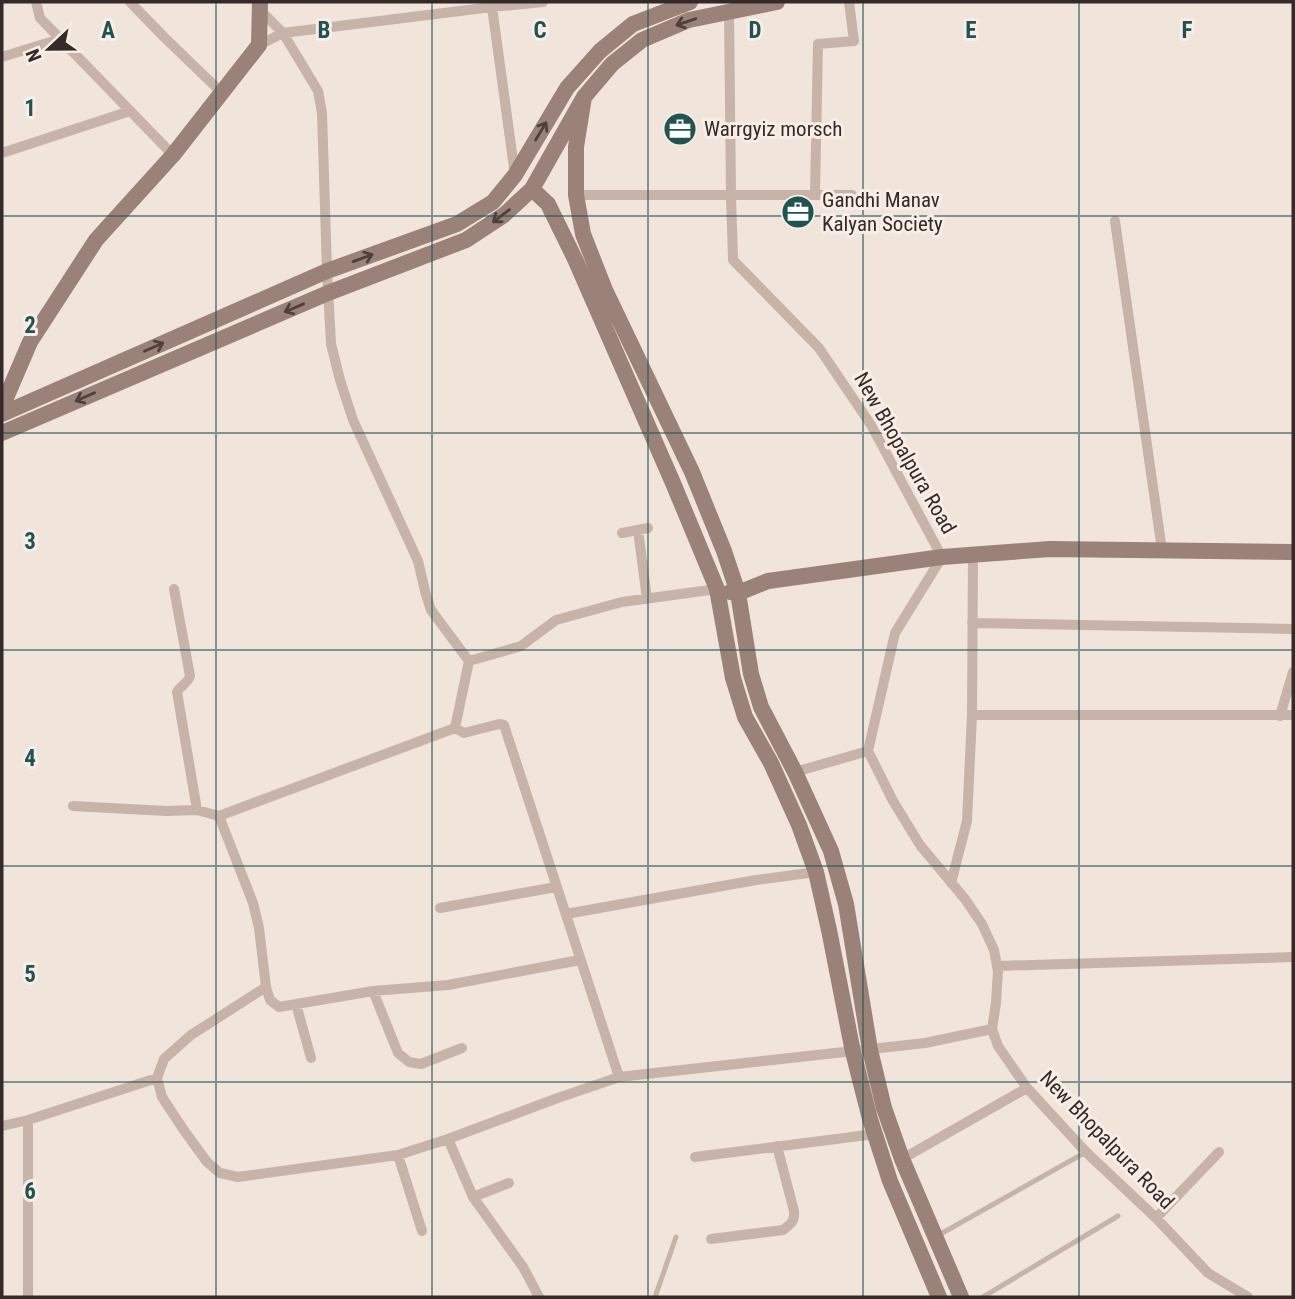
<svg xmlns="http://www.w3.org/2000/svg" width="1295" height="1299" font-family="'Roboto Condensed',sans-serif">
<rect width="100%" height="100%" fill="#f0e4db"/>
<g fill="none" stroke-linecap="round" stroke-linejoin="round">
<path stroke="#c7b3a8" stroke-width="5" d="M937,1236L1086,1152
M655,1297L676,1237
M983,1297L1118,1216"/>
<path stroke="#c7b3a8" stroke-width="10" d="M36,2L40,18L173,155
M130,2L163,36L222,93
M491,2L492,7L543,2
M260,10L283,33L318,91L322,113L327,271L331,344L340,380L353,420L418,561L426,595L431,610L469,661
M729,11L731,196L733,260L819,348L871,425L942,557L895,633L868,751L893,801L920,845L965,899L982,924L994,950L998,971L996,1003L992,1029L998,1046L1027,1088L1086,1152L1156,1218L1208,1273L1248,1297
M259,45L283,33L492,7L515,175
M2,57L60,39
M2,153L130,111
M815,194L818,44L854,41L849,2
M576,195H852
M1115,221L1162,550
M638,530L647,599
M622,533L648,528
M174,589L190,676C188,683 180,686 177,692L197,810
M972,623L1293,629
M972,715H1293
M1280,716L1293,672
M455,728L464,733L499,724L504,725L619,1077
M795,772L868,751
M73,806L166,811L197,810L219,816L455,728L469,661L521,646L556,620L622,602L717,589
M951,883L967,821L972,715L973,555
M440,908L556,887
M566,914L756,880L816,872
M997,966L1293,957
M266,987L270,1000L279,1007L373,991L448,985L580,960
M373,991L398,1053L409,1062L421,1064L462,1048
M296,1004L311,1058
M157,1078L162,1097L183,1129L207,1162L220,1173L238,1177L398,1155L448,1139L555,1099L619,1077L925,1043L992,1029
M2,1126L28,1120L157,1078L164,1059L191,1035L266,987L259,928L253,903L219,816
M448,1139L473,1197L523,1267L539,1297
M398,1155L422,1231
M695,1157L875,1134
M902,1159L1027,1088
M473,1197L509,1183
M1156,1218L1219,1152
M711,1239L783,1230C791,1224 795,1221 794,1211L777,1146
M28,1297V1120"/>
<path stroke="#9b8279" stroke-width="16" d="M584,97L576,147V195L583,234L605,290L692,472L724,551L738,593L751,674L761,707L795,772L831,851L846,904L870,1050L884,1108L902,1159L961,1297
M532,189L548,204L575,259L673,483L717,589L733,678L745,717L771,763L799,825L816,872L829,930L853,1052L870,1119L890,1181L939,1297
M2,407L30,342L96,240L173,155L259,45L260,2
M2,414L327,271L457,224L493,202L515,175L567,88L600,51L633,24L690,2
M2,433L328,293L466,240L504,215L532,189L584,97L612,64L642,40L689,20L777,2
M730,592L738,593L768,581L942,557L1050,549L1293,552"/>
</g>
<defs><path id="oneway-shaft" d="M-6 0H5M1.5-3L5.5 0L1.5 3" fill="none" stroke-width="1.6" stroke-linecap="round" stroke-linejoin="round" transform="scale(1.75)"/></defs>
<g stroke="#4e403c">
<use href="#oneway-shaft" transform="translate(686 22) rotate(161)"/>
<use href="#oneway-shaft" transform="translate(541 131) rotate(-59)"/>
<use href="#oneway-shaft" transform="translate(501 216) rotate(143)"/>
<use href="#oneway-shaft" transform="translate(363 258) rotate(-20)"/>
<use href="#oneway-shaft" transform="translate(294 308) rotate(157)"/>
<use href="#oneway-shaft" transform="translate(154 347) rotate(-24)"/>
<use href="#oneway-shaft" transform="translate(85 397) rotate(156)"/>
</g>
<path fill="none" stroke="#205351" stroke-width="2" stroke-opacity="0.55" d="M216,2V1297M432,2V1297M648,2V1297M863,2V1297M1079,2V1297M2,216H1293M2,433H1293M2,650H1293M2,866H1293M2,1082H1293"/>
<defs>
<symbol id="office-disc" viewBox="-11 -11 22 22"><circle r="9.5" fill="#205351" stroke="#f8eee7"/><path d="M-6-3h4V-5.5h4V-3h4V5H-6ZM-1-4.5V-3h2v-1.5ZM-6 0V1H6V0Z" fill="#fff"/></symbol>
</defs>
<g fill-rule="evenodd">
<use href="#office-disc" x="661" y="110" width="38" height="38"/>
<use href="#office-disc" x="779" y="193" width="38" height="38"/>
</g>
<g text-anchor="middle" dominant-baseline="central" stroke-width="6" stroke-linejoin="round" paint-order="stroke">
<g font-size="21" fill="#342a27" stroke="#f8eee7" text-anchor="start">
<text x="704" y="129">Warrgyiz morsch</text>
<text x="822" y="200">Gandhi Manav<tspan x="822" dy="24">Kalyan Society</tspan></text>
</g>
<g font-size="21" fill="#342a27" stroke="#f8eee7">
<text transform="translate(905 453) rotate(60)">New Bhopalpura Road</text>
<text transform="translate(1107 1140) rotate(46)">New Bhopalpura Road</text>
</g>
</g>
<g font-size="23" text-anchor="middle" font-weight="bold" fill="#205351" stroke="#f8eee7" stroke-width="6" stroke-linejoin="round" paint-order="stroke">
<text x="108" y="38">A</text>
<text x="324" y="38">B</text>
<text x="540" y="38">C</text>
<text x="755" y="38">D</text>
<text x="971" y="38">E</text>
<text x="1187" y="38">F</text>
<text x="30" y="116">1</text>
<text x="30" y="333">2</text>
<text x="30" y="549">3</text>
<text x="30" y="766">4</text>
<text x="30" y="982">5</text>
<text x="30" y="1199">6</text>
</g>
<rect width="1295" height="1299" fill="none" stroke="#342a27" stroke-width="7"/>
<g transform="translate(49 49) rotate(248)" stroke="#f8eee7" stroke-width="5" paint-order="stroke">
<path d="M0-5L12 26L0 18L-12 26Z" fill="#342a27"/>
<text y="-10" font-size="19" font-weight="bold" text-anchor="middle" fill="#342a27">N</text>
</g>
</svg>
